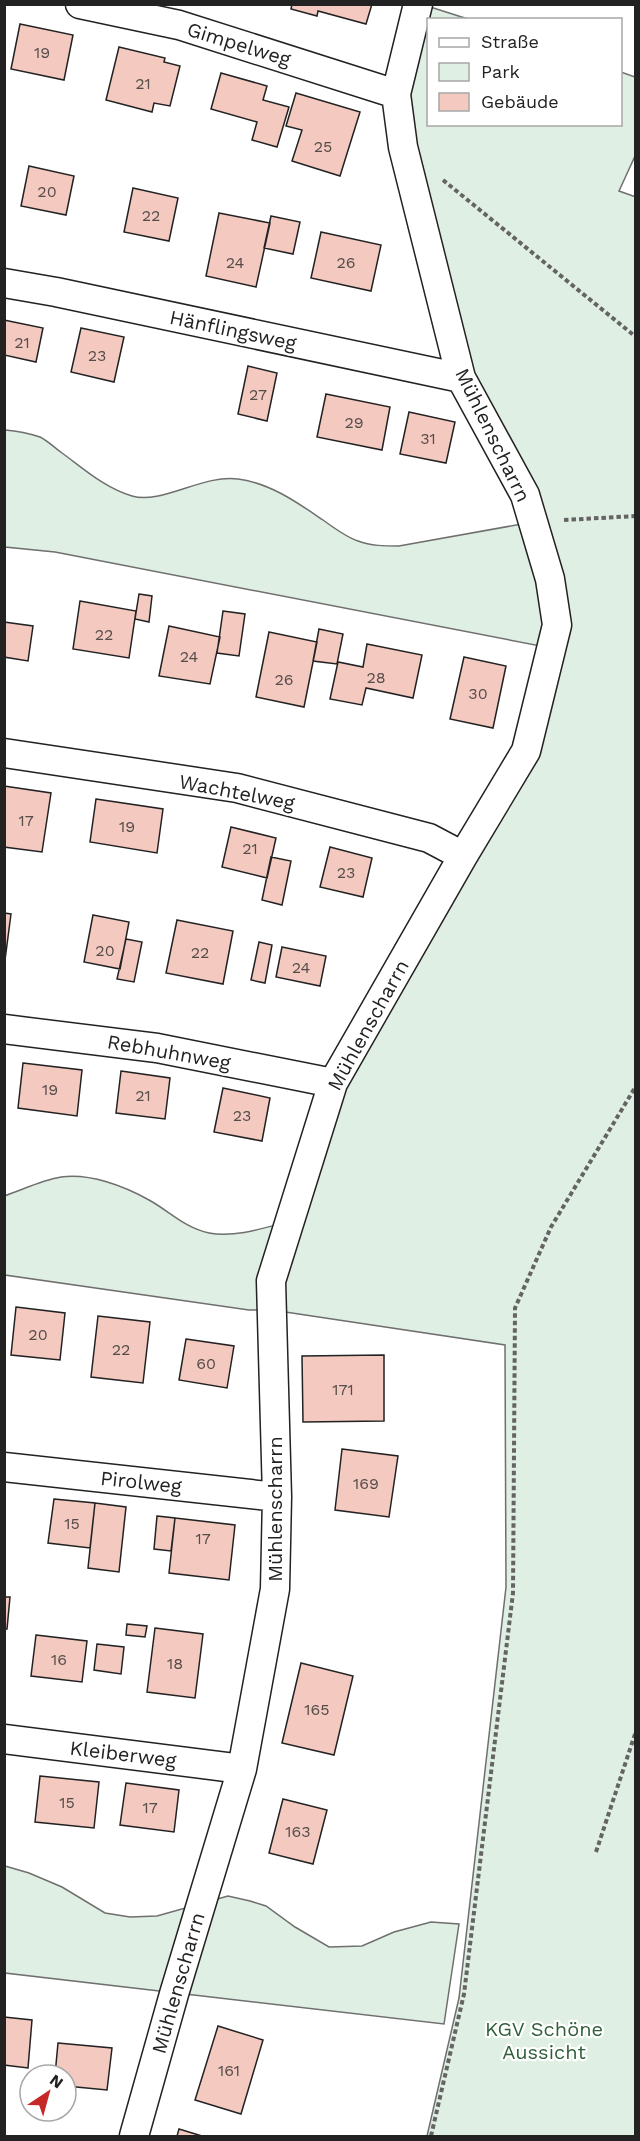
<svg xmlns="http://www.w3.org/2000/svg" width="640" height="2141" font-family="'Work Sans',sans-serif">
<rect width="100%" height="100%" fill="#fff"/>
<path fill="#e0efe3" stroke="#6f6f6f" stroke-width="1.5" d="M424,5L468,19L428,20V124H620L621,72L635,77V156L619,191L636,197L635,2136H427L459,1998L506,1587L505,1345L272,1310H249L5,1275L4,1196C22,1190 42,1180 61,1177C90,1173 124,1186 149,1200C169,1211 185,1228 209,1233C235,1238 264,1228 290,1221L333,1083L526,751L551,648L55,552L5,547V430C17,431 28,433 40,437C48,441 55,448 62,453C84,469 105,488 132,496C161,505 203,474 238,479C270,483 298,503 323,520C334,528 346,537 358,541C371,546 385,546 399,546L533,522L461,378L403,147Z
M5,1866L29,1873L62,1887L105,1913L130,1917L157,1916L228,1896L250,1901L266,1906L295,1927L329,1947L362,1946L394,1932L431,1922L459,1924L444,2024L5,1973Z"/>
<path fill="#f3c9c0" stroke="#222" stroke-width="1.5" d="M292,4H372L366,24L318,11L317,16L291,9Z
M20,24L73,35L64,80L11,69Z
M119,47L165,58L164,62L180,66L170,106L154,103L152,112L106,100Z
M221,73L267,86L263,100L289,107L277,147L252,140L257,122L211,109Z
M296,93L360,112L340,176L292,161L302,130L286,126Z
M29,166L74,176L66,215L21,206Z
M133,188L178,198L169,241L124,232Z
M219,213L270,223L256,287L206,276Z
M271,216L300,222L293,254L264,248Z
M321,232L381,245L371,291L311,278Z
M4,320L43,328L36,362L4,355Z
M81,328L124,337L114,382L71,372Z
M248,366L277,373L267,421L238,414Z
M326,394L390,407L382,450L317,437Z
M409,412L455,422L446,463L400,454Z
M139,594L152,596L149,622L135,619Z
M80,601L136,611L129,658L73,649Z
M223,611L245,614L239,656L217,653Z
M4,622L33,626L28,661L4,657Z
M169,626L220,637L210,684L159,676Z
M319,629L343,634L337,664L313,661Z
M269,632L317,642L304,707L256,697Z
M367,644L422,655L413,698L366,688L362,705L330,699L338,662L363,667Z
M464,657L506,666L493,728L450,719Z
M4,786L51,793L42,852L4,847Z
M96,799L163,809L157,853L90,842Z
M231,827L276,838L267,878L222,867Z
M330,847L372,858L363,897L320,887Z
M271,857L291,861L282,905L262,900Z
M4,913L11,914L5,960H4Z
M93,915L129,922L120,969L84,962Z
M177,920L233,931L223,984L166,973Z
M126,939L142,942L134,982L117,979Z
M259,942L272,945L265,983L251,980Z
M282,947L326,956L320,986L276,977Z
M23,1063L82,1070L77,1116L18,1108Z
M121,1071L170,1078L165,1119L116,1113Z
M223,1088L270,1098L262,1141L214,1132Z
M16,1307L65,1313L60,1360L11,1355Z
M98,1316L150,1322L143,1383L91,1377Z
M186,1339L234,1346L227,1388L179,1380Z
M384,1355V1421L303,1422L302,1356Z
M342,1449L398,1456L389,1517L335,1510Z
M54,1499L95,1503L90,1548L48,1543Z
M95,1503L126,1507L119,1572L88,1568Z
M157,1516L175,1518L171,1551L154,1549Z
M175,1518L235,1525L229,1580L169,1573Z
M4,1597H10L7,1629H4Z
M127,1624L147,1626L145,1637L126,1635Z
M155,1628L203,1634L195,1698L147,1692Z
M36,1635L87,1641L82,1682L31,1676Z
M97,1644L124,1647L121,1674L94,1670Z
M301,1663L353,1676L334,1755L282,1743Z
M40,1776L99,1782L94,1828L35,1822Z
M126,1783L179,1790L174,1832L120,1825Z
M283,1799L327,1810L313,1864L269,1853Z
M4,2017L32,2020L28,2068L4,2065Z
M218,2026L263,2040L241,2114L195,2100Z
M58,2043L112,2048L107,2090L66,2086V2075H55Z
M179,2129L202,2136H177Z"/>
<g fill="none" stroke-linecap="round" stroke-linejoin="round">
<defs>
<path id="street" d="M80,4L179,25L396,94
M4,283L56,292L461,378
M4,753L237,788L429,838L463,856
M4,1029L157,1048L333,1083
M4,1467L277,1497
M4,1739L242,1769
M134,2136L174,1994L242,1769L275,1589L277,1497L271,1281L333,1083L463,856L526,751L557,625L550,579L525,495L461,378L403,147L396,94L418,4"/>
</defs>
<use href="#street" stroke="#222" stroke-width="31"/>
<path stroke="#646464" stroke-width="4" stroke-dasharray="4.5 3" stroke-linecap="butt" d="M443,180L636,337
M564,520L636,516
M596,1852L636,1731
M431,2136L464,1994L513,1593L515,1308L551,1227L636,1086"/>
<use href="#street" stroke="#fff" stroke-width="28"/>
</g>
<g text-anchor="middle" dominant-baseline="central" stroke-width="4.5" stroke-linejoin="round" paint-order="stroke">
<g font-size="16" fill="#564c4a">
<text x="42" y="52">19</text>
<text x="143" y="83">21</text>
<text x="323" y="146">25</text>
<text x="47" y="191">20</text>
<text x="151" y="215">22</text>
<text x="235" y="262">24</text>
<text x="346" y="262">26</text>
<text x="22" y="342">21</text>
<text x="97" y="355">23</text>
<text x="258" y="394">27</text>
<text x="354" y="422">29</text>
<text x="428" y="438">31</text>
<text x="104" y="634">22</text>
<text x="189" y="656">24</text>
<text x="376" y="677">28</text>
<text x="284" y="679">26</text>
<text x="478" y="693">30</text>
<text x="26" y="820">17</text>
<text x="127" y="826">19</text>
<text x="250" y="848">21</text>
<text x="346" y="872">23</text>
<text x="105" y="950">20</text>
<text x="200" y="952">22</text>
<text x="301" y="967">24</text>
<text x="50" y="1089">19</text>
<text x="143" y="1095">21</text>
<text x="242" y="1115">23</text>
<text x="38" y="1334">20</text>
<text x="121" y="1349">22</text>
<text x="206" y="1363">60</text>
<text x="343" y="1389">171</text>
<text x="366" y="1483">169</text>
<text x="72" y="1523">15</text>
<text x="203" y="1538">17</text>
<text x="59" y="1659">16</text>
<text x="175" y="1663">18</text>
<text x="317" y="1709">165</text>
<text x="67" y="1802">15</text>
<text x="150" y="1807">17</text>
<text x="298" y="1831">163</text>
<text x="229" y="2070">161</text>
</g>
<g font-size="20" fill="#222" stroke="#fff">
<text transform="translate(239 44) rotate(17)">Gimpelweg</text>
<text transform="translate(233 330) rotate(12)">Hänflingsweg</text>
<text transform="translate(493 435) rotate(64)">Mühlenscharrn</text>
<text transform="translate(237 792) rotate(11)">Wachtelweg</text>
<text transform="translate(368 1025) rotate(-61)">Mühlenscharrn</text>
<text transform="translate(169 1052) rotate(10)">Rebhuhnweg</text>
<text transform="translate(141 1482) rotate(6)">Pirolweg</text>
<text transform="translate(275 1509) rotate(-90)">Mühlenscharrn</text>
<text transform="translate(123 1754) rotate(7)">Kleiberweg</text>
<text transform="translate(178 1983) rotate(-74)">Mühlenscharrn</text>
</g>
<g font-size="20" fill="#2f5e38" stroke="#fff">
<text x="544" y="2029">KGV Schöne<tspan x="544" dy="23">Aussicht</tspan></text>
</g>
</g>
<rect width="640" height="2141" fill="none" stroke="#222222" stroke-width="12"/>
<rect x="427" y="18" width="195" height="108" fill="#ffffff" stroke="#a7a7a7" stroke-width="1.5"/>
<rect x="439" y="38" width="30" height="9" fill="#ffffff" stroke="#a7a7a7" stroke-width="1.5"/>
<text x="481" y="48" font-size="18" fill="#222222">Straße</text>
<rect x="439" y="63" width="30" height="18" fill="#e0efe3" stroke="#a7a7a7" stroke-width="1.5"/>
<text x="481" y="78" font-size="18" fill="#222222">Park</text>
<rect x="439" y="93" width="30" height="18" fill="#f3c9c0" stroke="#a7a7a7" stroke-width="1.5"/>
<text x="481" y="108" font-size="18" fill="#222222">Gebäude</text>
<g transform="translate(48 2093) rotate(36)"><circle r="28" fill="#ffffff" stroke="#a7a7a7" stroke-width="1.5"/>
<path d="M0-4.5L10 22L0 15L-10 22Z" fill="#c62828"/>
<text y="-9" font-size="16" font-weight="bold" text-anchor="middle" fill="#222222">N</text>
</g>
</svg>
